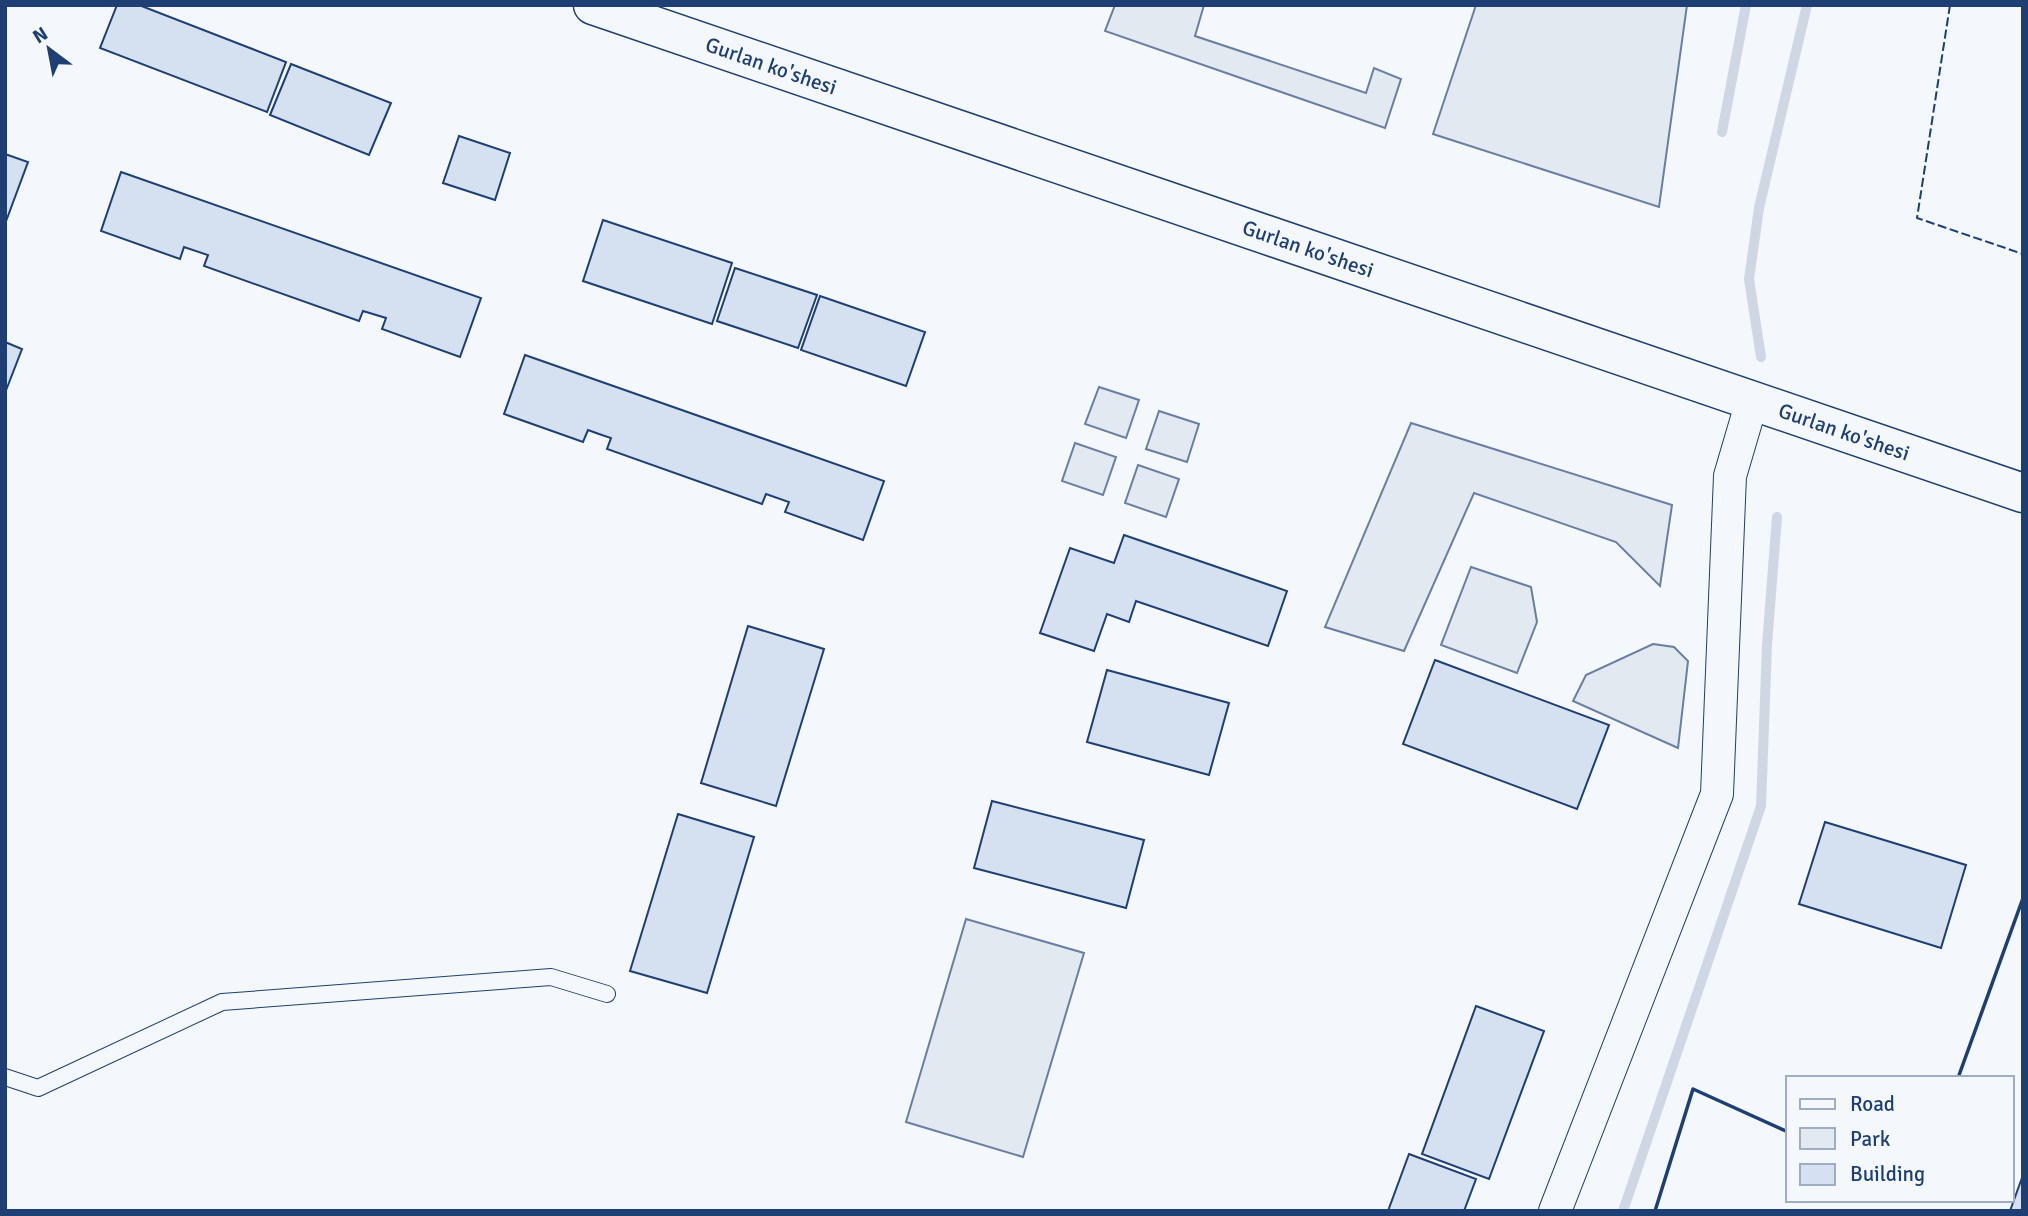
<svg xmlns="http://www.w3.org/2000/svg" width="2028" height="1216" font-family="Signika,sans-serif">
<rect width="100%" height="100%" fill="#f4f7fb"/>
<path fill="#e3e9f0" stroke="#687fa3" stroke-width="2" d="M1115,5H1204L1195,36L1366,93L1374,68L1401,79L1385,128L1105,31Z
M1476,5H1687L1659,207L1433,134Z
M1099,387L1139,400L1126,438L1085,424Z
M1159,411L1199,424L1187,462L1146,449Z
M1411,423L1672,505L1660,586L1616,542L1474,493L1404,651L1325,627Z
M1075,443L1116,457L1103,495L1062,481Z
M1138,465L1179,479L1166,517L1125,503Z
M1471,567L1531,587L1537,622L1517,673L1441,645Z
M1653,644L1674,647L1688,661L1678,748L1573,701L1586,675Z
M966,919L1084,953L1023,1157L906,1122Z"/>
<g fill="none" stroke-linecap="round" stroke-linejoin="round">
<path stroke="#cfd7e4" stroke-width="10" d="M1722,132L1746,5
M1761,357L1749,279L1759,208L1807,5
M1623,1211L1761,806L1767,645L1777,517"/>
</g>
<path fill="#d5e0f0" stroke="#1d3f73" stroke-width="2" d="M117,5H139L286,62L267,112L100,48Z
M291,64L391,103L369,155L270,115Z
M459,136L510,153L495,200L443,183Z
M5,154L28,162L5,224Z
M121,172L481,298L460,357L382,329L386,318L363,311L359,321L204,266L208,255L184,247L180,259L101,231Z
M603,220L732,263L712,324L583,281Z
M735,268L817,295L798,348L717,321Z
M820,296L925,332L906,386L801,350Z
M5,342L22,349L5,393Z
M525,355L884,481L863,540L785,512L789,502L766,494L762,504L607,449L611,438L599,434L588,430L583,442L504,414Z
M1124,535L1287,591L1268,646L1136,601L1129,622L1107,614L1094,651L1040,633L1070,548L1114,563Z
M748,626L824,649L776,806L701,783Z
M1435,660L1609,725L1577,809L1403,744Z
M1107,670L1229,703L1209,775L1087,742Z
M992,801L1144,840L1126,908L974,868Z
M678,814L754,837L707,993L630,971Z
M1825,822L1966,865L1941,948L1799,904Z
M1476,1006L1544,1031L1489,1179L1422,1154Z
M1409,1154L1476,1179L1464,1211H1388Z
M2023,1175V1211H2010Z"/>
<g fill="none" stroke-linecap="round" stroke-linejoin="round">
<defs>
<path id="lane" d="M5,1077L38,1088L222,1002L551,977L607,994"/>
<path id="street" d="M1555,1211L1717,794L1730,476L1752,401"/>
<path id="secondary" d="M593,5L2023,493"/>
</defs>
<use href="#lane" stroke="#1d3f73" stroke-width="18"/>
<use href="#street" stroke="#1d3f73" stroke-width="34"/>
<use href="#secondary" stroke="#1d3f73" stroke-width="41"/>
<use href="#lane" stroke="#f4f7fb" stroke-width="16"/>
<use href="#street" stroke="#f4f7fb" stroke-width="32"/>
<use href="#secondary" stroke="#f4f7fb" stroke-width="38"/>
<path stroke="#1d3f73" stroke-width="2" stroke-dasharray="9 3.5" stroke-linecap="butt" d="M1950,5L1917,218L2023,254"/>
<path stroke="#1d3f73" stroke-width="3.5" d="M1958,1078L2023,898
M1655,1211L1693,1089L1788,1132"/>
</g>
<g text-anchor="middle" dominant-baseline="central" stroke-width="5" stroke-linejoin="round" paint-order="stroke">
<g font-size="21" fill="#1d3f73" stroke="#f4f7fb">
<text transform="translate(771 66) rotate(19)">Gurlan ko'shesi</text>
<text transform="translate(1308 249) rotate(19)">Gurlan ko'shesi</text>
<text transform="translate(1844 432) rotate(19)">Gurlan ko'shesi</text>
</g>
</g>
<rect width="2028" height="1216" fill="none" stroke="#1d3f73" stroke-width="14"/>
<rect x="1786" y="1076" width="228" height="126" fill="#f4f7fb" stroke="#9eadc5" stroke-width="2"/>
<rect x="1800" y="1099" width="35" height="10" fill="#f4f7fb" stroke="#9eadc5" stroke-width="2"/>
<text x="1850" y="1111" font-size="21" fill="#1d3f73">Road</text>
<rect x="1800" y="1128" width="35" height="21" fill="#e3e9f0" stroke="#9eadc5" stroke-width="2"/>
<text x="1850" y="1146" font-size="21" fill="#1d3f73">Park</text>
<rect x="1800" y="1164" width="35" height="21" fill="#d5e0f0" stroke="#9eadc5" stroke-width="2"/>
<text x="1850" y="1181" font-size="21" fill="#1d3f73">Building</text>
<g transform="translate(49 49) rotate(328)" stroke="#f4f7fb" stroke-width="5" paint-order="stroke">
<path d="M0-5L12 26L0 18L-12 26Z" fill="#1d3f73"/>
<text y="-10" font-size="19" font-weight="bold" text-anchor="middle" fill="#1d3f73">N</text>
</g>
</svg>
